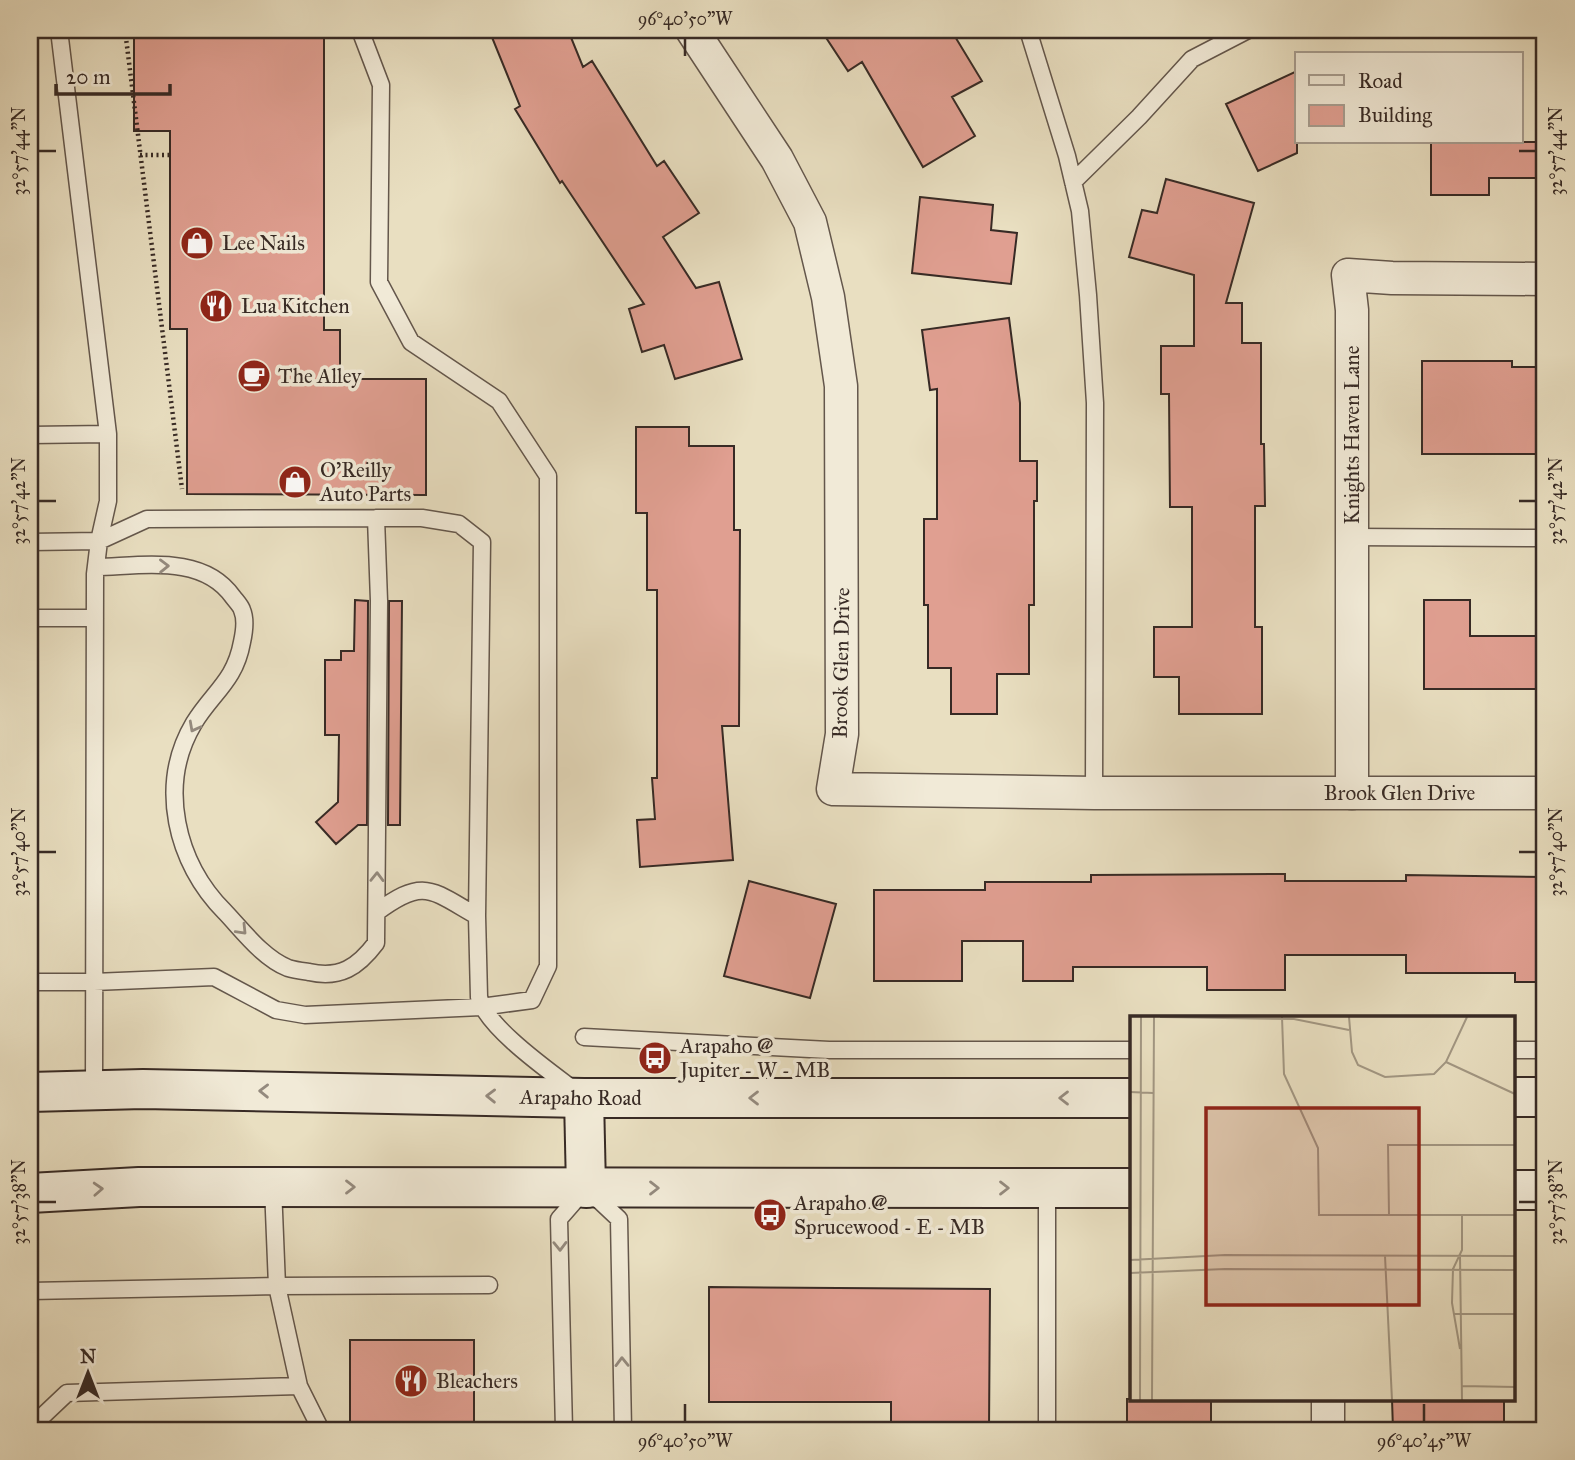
<svg xmlns="http://www.w3.org/2000/svg" width="1575" height="1460" font-family="'IM FELL Great Primer',serif">
<rect width="100%" height="100%" fill="#e9dfc1"/>
<filter id="stains"><feTurbulence type="fractalNoise" baseFrequency=".00286" numOctaves="4"/><feColorMatrix values="0 0 0 0 .2 0 0 0 0 .09 0 0 0 0 .02 0 0 0 .5 -.17"/></filter>
<radialGradient id="worn" r=".72"><stop offset=".6" stop-color="#630" stop-opacity="0"/><stop offset="1" stop-color="#630" stop-opacity=".3"/></radialGradient>
<path fill="#e09f91" stroke="#372a25" stroke-width="2" d="M134,30H324V330H340V379H426V495L187,494V329H170V131H134Z
M489,30H568L583,67L592,61L657,166L664,161L699,213L663,237L696,288L719,282L742,359L675,379L664,345L642,352L629,309L644,304L562,181L560,183L515,109L520,106Z
M821,30H951L982,81L952,97L975,136L923,167L862,62L848,71Z
M1297,71V153L1258,171L1226,104Z
M1431,142H1545V178H1489V195H1431Z
M1166,179L1254,203L1226,303H1242V343H1261V444H1264L1265,506H1255V627H1262V714H1179V677H1154V627H1192V507H1170L1169,394H1161V346H1194V275L1129,257L1142,210L1157,213Z
M920,197L993,205L991,230L1017,233L1011,284L912,273Z
M1009,318L1020,403V461H1037V501H1034V605H1029V674H997V714H951V668H928V605H924V519H937V389L930,390L922,330Z
M1422,361H1512V367H1545V454H1422Z
M636,427H689V446H734V530H740L739,726H722L733,860L640,867L637,820L655,819L652,778H657V590H647V513H636Z
M355,600L368,601L367,825H358L336,844L316,822L338,802L339,735H325V660H341V651H354Z
M1424,600H1470V636H1545V689H1424Z
M389,601H402L400,825H388Z
M1285,874V881H1406V875L1545,877V982H1515V973H1406V955H1285V990H1207V967H1073V981H1023V941H962V981H874V890H985V882H1091V875Z
M749,881L836,904L810,998L724,976Z
M709,1287L990,1289L989,1430H891V1402H709Z
M350,1340H474V1425H350Z
M1127,1399H1211V1430H1127Z
M1392,1399H1504V1430H1393Z"/>
<g fill="none" stroke-linecap="round" stroke-linejoin="round">
<defs>
<path id="service" d="M59,30L108,434V501L99,541L95,574L94,1090
M1028,30L1067,156L1080,211L1088,295L1095,403L1094,793
M1073,182L1139,117L1192,59L1248,30
M30,435L108,434
M1351,537L1545,538
M30,542L99,541L147,519L376,518H422L459,524L482,542L477,916L479,997C485,1026 549,1071 574,1090
M96,567C143,566 203,554 233,597C236,601 241,606 242,610C246,619 244,633 242,642C235,681 213,692 194,723C157,785 176,863 225,912C243,931 263,958 288,968C294,970 302,971 309,972C340,979 358,967 376,943L379,601L376,518
M30,618H95
M377,912C424,877 431,890 477,916
M30,982H94L214,977L276,1010L305,1015L481,1007L532,1000L548,966V476L499,401L411,342L379,282L381,85L360,30
M584,1037L829,1050H1132
M1514,1050H1545
M273,1187L277,1286L489,1285
M1047,1188V1430
M30,1291L277,1286L299,1386L321,1430
M30,1428L67,1393L299,1386
M564,1430L559,1219L586,1188L619,1219L623,1430"/>
<g id="minor">
<path id="s1" d="M692,30L777,159L810,222L828,297L841,386L842,734L833,789L1094,793H1545"/>
<path d="M1352,793V310L1348,275L1392,278L1545,279"/>
<path d="M1328,1399V1430"/>
</g>
<g id="secondary">
<path id="s2" d="M30,1092L143,1089L584,1098H1132"/>
<path d="M1514,1097H1545"/>
<path d="M584,1098L586,1188"/>
<path d="M1514,1190H1545"/>
<path d="M30,1193L139,1187L1132,1188"/>
</g>
</defs>
<use href="#service" stroke="#64574c" stroke-width="19"/>
<use href="#minor" stroke="#64574c" stroke-width="35"/>
<use href="#secondary" stroke="#372a25" stroke-width="42"/>
<path stroke="#372a25" stroke-width="4.5" stroke-dasharray="2 3.5" stroke-linecap="butt" d="M125,30L182,489
M140,155H170"/>
<use href="#service" stroke="#f1ead7" stroke-width="16"/>
<use href="#minor" stroke="#f1ead7" stroke-width="32"/>
<use href="#secondary" stroke="#f1ead7" stroke-width="38"/>
</g>
<defs><path id="oneway-chevron" d="M-2-3.5L2.5 0L-2 3.5" fill="none" stroke-width="1.6" stroke-linecap="round" stroke-linejoin="round" transform="scale(1.75)"/></defs>
<g stroke="#948a7e">
<use href="#oneway-chevron" transform="translate(164 566) rotate(-1)"/>
<use href="#oneway-chevron" transform="translate(194 727) rotate(118)"/>
<use href="#oneway-chevron" transform="translate(377 877) rotate(-89)"/>
<use href="#oneway-chevron" transform="translate(242 930) rotate(46)"/>
<use href="#oneway-chevron" transform="translate(264 1091) rotate(-179)"/>
<use href="#oneway-chevron" transform="translate(491 1096) rotate(-179)"/>
<use href="#oneway-chevron" transform="translate(754 1098) rotate(180)"/>
<use href="#oneway-chevron" transform="translate(1064 1098) rotate(180)"/>
<use href="#oneway-chevron" transform="translate(350 1187)"/>
<use href="#oneway-chevron" transform="translate(654 1188)"/>
<use href="#oneway-chevron" transform="translate(1004 1188)"/>
<use href="#oneway-chevron" transform="translate(98 1189) rotate(-3)"/>
<use href="#oneway-chevron" transform="translate(560 1246) rotate(89)"/>
<use href="#oneway-chevron" transform="translate(622 1362) rotate(-91)"/>
</g>
<path fill="none" stroke="#372a25" stroke-width="2.5" d="M685,38V56M38,151H56M1519,151H1536M38,501H56M1519,501H1536M38,852H56M1519,852H1536M38,1202H56M1519,1202H1536M685,1404V1422M1424,1404V1422"/>
<defs>
<symbol id="shop-disc" viewBox="-11 -11 22 22"><circle r="9.5" fill="#8f2418" stroke="#f1ead7"/><path d="M-5-2.5h2.3a2.7 3.5 0 0 1 5.4 0H5L5.5 6h-11ZM-1.5-2.5h3a1.5 2.3 0 0 0-3 0Z" fill="#fff"/></symbol>
<symbol id="restaurant-disc" viewBox="-11 -11 22 22"><circle r="9.5" fill="#8f2418" stroke="#f1ead7"/><path d="M-5-6h1v4h1v-4h1v4h1v-4h1v5L-1.5 .5V6h-2V.5L-5-1ZM5-6V6H3V1.5H1.5Q1.5-4 5-6Z" fill="#fff"/></symbol>
<symbol id="cafe-disc" viewBox="-11 -11 22 22"><circle r="9.5" fill="#8f2418" stroke="#f1ead7"/><path d="M-5.5-4.5H6V0H3Q3 3.5 0 3.5H-2.5Q-5.5 3.5-5.5 0ZM3-3.2v2h1.7v-2ZM-6 4.5H4V6H-6Z" fill="#fff"/></symbol>
<symbol id="bus-disc" viewBox="-11 -11 22 22"><circle r="9.5" fill="#8f2418" stroke="#f1ead7"/><path d="M-5-6H5V4H4V6H2V4H-2V6H-4V4H-5ZM-3.5-4V0h7V-4ZM-3.5 1.2v1.5H-2V1.2ZM2 1.2v1.5H3.5V1.2Z" fill="#fff"/></symbol>
</defs>
<g fill-rule="evenodd">
<use href="#shop-disc" x="178" y="224" width="38" height="38"/>
<use href="#restaurant-disc" x="197" y="287" width="38" height="38"/>
<use href="#cafe-disc" x="235" y="357" width="38" height="38"/>
<use href="#shop-disc" x="276" y="463" width="38" height="38"/>
<use href="#bus-disc" x="636" y="1039" width="38" height="38"/>
<use href="#bus-disc" x="751" y="1196" width="38" height="38"/>
<use href="#restaurant-disc" x="392" y="1362" width="38" height="38"/>
</g>
<g text-anchor="middle" dominant-baseline="central" stroke-width="7" stroke-linejoin="round" paint-order="stroke">
<g font-size="21" fill="#372a25" stroke="#f1ead7" text-anchor="start">
<text x="222" y="243">Lee Nails</text>
<text x="241" y="306">Lua Kitchen</text>
<text x="278" y="376">The Alley</text>
<text x="320" y="470">O’Reilly<tspan x="320" dy="24">Auto Parts</tspan></text>
<text x="680" y="1046">Arapaho @<tspan x="680" dy="24">Jupiter - W - MB</tspan></text>
<text x="794" y="1203">Arapaho @<tspan x="794" dy="24">Sprucewood - E - MB</tspan></text>
<text x="436" y="1381">Bleachers</text>
</g>
<g font-size="21" fill="#372a25" stroke="#f1ead7">
<text transform="translate(1352 435) rotate(-90)">Knights Haven Lane</text>
<text transform="translate(841 663) rotate(-89)">Brook Glen Drive</text>
<text stroke="none"><textPath href="#s1" startOffset="1363">Brook Glen Drive</textPath></text>
<text stroke="none"><textPath href="#s2" startOffset="551">Arapaho Road</textPath></text>
</g>
</g>
<g transform="translate(1130 1016)">
<rect width="385" height="385" fill="#e9dfc1"/>
<path fill="none" stroke="#a29783" stroke-width="2" d="M30,1L164,3L219,14M152,1L154,58L188,132L189,199H385M219,1L222,36L228,49L255,61L304,58L316,46L337,1M316,46L385,78M0,76L23,77M259,199L258,129H385M255,240L262,384M330,240L332,384M0,244L95,239L385,240M0,257L95,253L385,254M323,298H385M330,333L322,287L323,253L332,234V199M332,370L385,371M10,384L11,1M22,384L24,1"/>
<path fill="#8f2418" fill-opacity="0.15" stroke="#8f2418" stroke-width="3.5" d="M76,92H289V289H76Z"/>
<rect width="385" height="385" fill="none" stroke="#372a25" stroke-width="3.5"/>
</g>
<rect width="1575" height="1460" fill="none" stroke="#e9dfc1" stroke-width="77"/>
<rect x="1295" y="52" width="228" height="91" fill="#f1ead7" stroke="#a79d90" stroke-width="2"/>
<rect x="1309" y="75" width="35" height="10" fill="#f1ead7" stroke="#a79d90" stroke-width="2"/>
<text x="1358" y="88" font-size="21" fill="#372a25">Road</text>
<rect x="1309" y="105" width="35" height="21" fill="#e09f91" stroke="#a79d90" stroke-width="2"/>
<text x="1358" y="122" font-size="21" fill="#372a25">Building</text>
<g transform="translate(88 1373)" stroke="#f1ead7" stroke-width="5" paint-order="stroke">
<path d="M0-5L12 26L0 18L-12 26Z" fill="#372a25"/>
<text y="-10" font-size="19" font-weight="bold" text-anchor="middle" fill="#372a25">N</text>
</g>
<path d="M56 84v10h114v-10" fill="none" stroke="#372a25" stroke-width="3.5"/>
<text x="66" y="84" font-size="21" fill="#372a25" stroke="#f1ead7" stroke-width="5" paint-order="stroke">20 m</text>
<rect x="38" y="38" width="1498" height="1384" fill="none" stroke="#372a25" stroke-width="2.5"/>
<g font-size="18" text-anchor="middle" fill="#372a25">
<text x="685" y="25">96°40'50"W</text>
<text transform="translate(19 151) rotate(-90)" y="6">32°57'44"N</text>
<text transform="translate(1556 151) rotate(-90)" y="6">32°57'44"N</text>
<text transform="translate(19 501) rotate(-90)" y="6">32°57'42"N</text>
<text transform="translate(1556 501) rotate(-90)" y="6">32°57'42"N</text>
<text transform="translate(19 852) rotate(-90)" y="6">32°57'40"N</text>
<text transform="translate(1556 852) rotate(-90)" y="6">32°57'40"N</text>
<text transform="translate(19 1202) rotate(-90)" y="6">32°57'38"N</text>
<text transform="translate(1556 1202) rotate(-90)" y="6">32°57'38"N</text>
<text x="685" y="1447">96°40'50"W</text>
<text x="1424" y="1447">96°40'45"W</text>
</g>
<rect width="100%" height="100%" filter="url(#stains)"/>
<rect width="100%" height="100%" fill="url(#worn)"/>
</svg>
